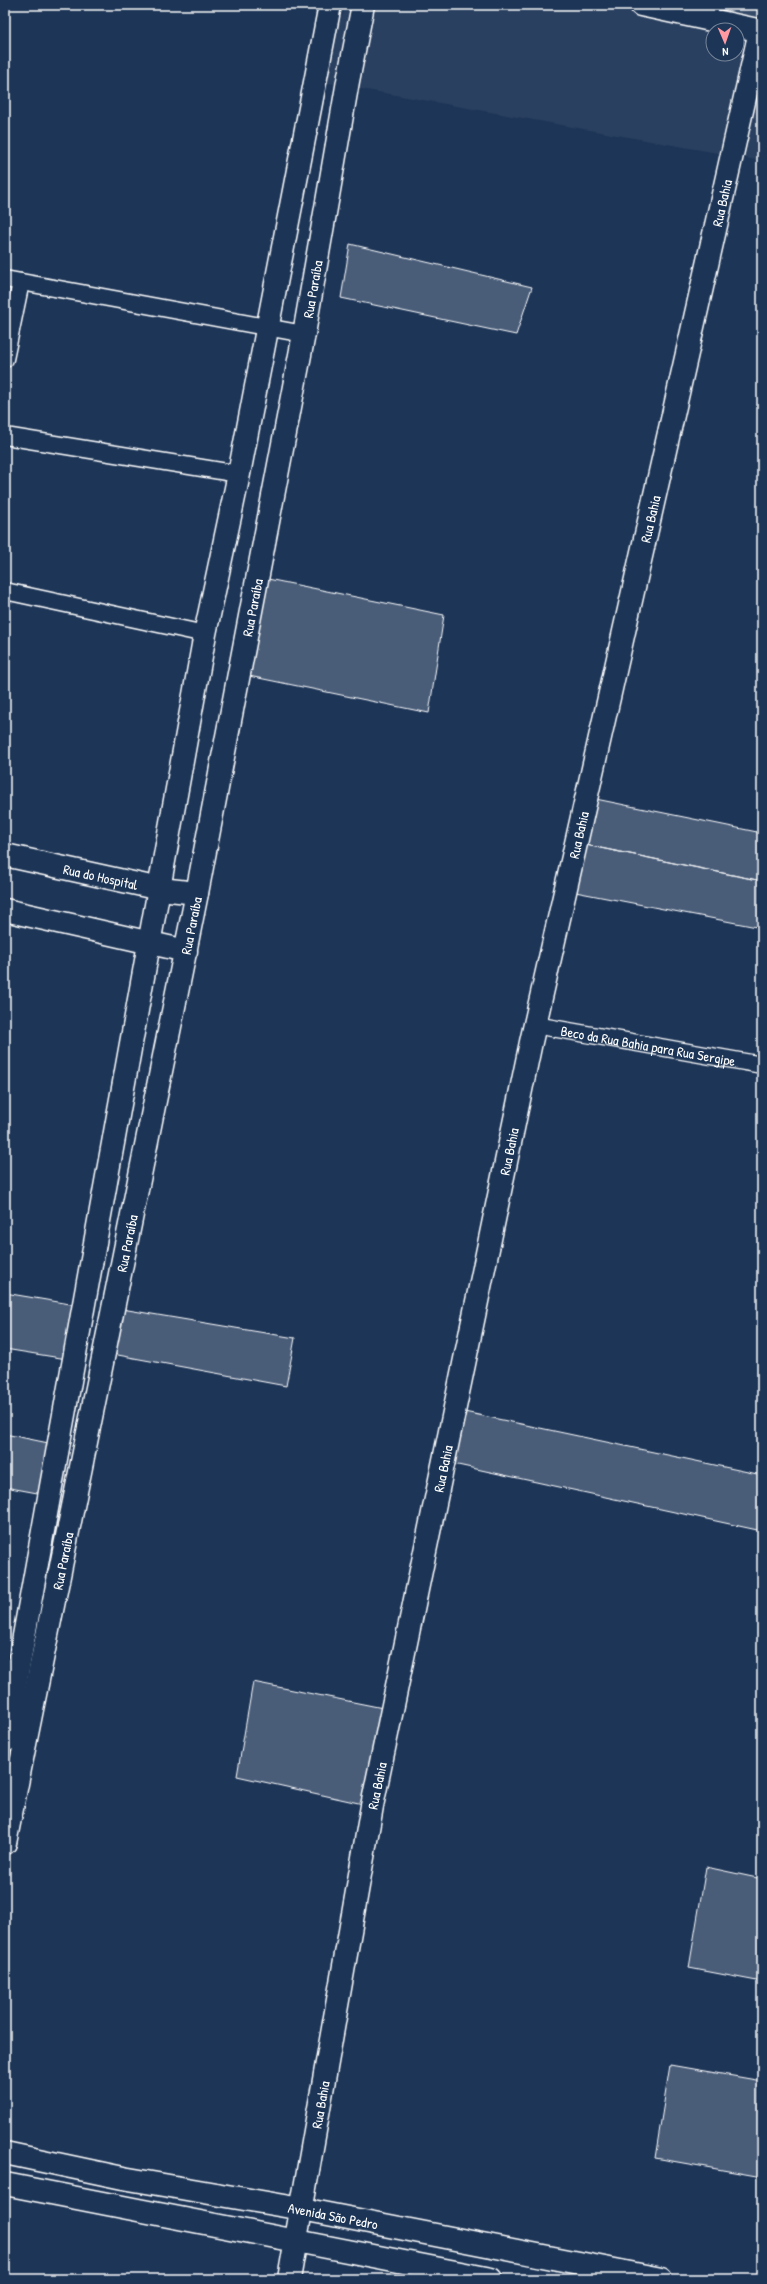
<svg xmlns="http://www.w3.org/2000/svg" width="767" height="2284" font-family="'Patrick Hand',sans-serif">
<rect width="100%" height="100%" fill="#1d3557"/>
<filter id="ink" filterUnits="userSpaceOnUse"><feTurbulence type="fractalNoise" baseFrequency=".025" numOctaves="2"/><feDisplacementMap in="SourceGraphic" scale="8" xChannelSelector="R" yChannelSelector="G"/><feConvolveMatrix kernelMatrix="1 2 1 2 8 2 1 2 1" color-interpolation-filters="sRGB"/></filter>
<g filter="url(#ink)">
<path fill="#2a4161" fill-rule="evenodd" d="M347,5H762V161L312,80ZM713,30H737V54H713Z"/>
<path fill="#364b69" stroke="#9aa5b4" d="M677,5H762V22Z"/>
<path fill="#4a5d79" stroke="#fff" d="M350,244L532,287L516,335L341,298Z
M263,578L444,615L429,713L244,675Z
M586,797L762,833V881L576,843Z
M576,843L762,881V928L565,890Z
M5,1293L82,1306L73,1360L5,1349Z
M116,1308L295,1338L286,1386L107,1353Z
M455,1410L762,1475V1531L444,1462Z
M5,1434L58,1445L48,1495L5,1487Z
M253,1682L393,1710L372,1806L237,1776Z
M706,1867L762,1879V1982L689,1968Z
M670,2065L762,2081V2177L655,2158Z"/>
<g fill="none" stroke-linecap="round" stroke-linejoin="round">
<defs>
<g id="lane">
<path d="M5,279L304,334"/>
<path d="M5,359L21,282"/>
<path d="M5,436L239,474"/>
<path d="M5,591L205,634"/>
<path id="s1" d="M535,1025L762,1065"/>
</g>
<g id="street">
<path id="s2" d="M5,855L160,889L197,893"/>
<path d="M5,910L186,951"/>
<path d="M5,1741L205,634L239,474L330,5"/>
<path id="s3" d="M5,1843L197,893L304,334L348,81L363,5"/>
<path id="s4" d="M5,2153L123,2178L302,2209L661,2279"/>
<path d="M5,2184L491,2279"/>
<path id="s5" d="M289,2279L372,1806L531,1042L760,31"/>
</g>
<path id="secondary" d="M641,5L762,31"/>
</defs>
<use href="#lane" stroke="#fff" stroke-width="19"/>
<use href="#street" stroke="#fff" stroke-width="25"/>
<use href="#secondary" stroke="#fff" stroke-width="25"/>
<use href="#lane" stroke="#1d3557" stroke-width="16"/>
<use href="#street" stroke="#1d3557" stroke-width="22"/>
<use href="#secondary" stroke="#1d3557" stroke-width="22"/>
</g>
</g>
<g text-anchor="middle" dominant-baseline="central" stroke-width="3.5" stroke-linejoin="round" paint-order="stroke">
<g font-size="14" fill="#fff" stroke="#1d3557">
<text stroke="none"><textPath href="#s5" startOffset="2121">Rua Bahia</textPath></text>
<text stroke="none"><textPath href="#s3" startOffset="1584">Rua Paraíba</textPath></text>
<text stroke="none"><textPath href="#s5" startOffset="1797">Rua Bahia</textPath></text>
<text stroke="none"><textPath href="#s3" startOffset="1260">Rua Paraíba</textPath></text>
<text stroke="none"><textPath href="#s5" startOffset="1473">Rua Bahia</textPath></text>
<text stroke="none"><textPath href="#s2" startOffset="98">Rua do Hospital</textPath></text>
<text stroke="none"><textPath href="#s3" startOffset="936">Rua Paraíba</textPath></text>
<text stroke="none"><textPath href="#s1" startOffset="115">Beco da Rua Bahia para Rua Sergipe</textPath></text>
<text stroke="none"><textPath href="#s5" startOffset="1149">Rua Bahia</textPath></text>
<text stroke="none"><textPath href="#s3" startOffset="612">Rua Paraíba</textPath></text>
<text stroke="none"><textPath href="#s5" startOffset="825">Rua Bahia</textPath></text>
<text stroke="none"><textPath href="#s3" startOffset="288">Rua Paraíba</textPath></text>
<text stroke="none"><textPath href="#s5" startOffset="501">Rua Bahia</textPath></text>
<text stroke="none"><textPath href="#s5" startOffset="177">Rua Bahia</textPath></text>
<text stroke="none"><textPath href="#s4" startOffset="334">Avenida São Pedro</textPath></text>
</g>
</g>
<rect width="767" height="2284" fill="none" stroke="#1d3557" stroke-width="20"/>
<rect x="10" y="10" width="747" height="2264" fill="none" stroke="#fff" stroke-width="1.5" filter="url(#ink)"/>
<g transform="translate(725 42) rotate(178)"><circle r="19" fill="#1d3557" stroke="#77869a"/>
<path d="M0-3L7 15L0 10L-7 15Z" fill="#ff9aa2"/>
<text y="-6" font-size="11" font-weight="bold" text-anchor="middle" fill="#ffffff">N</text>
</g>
</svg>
